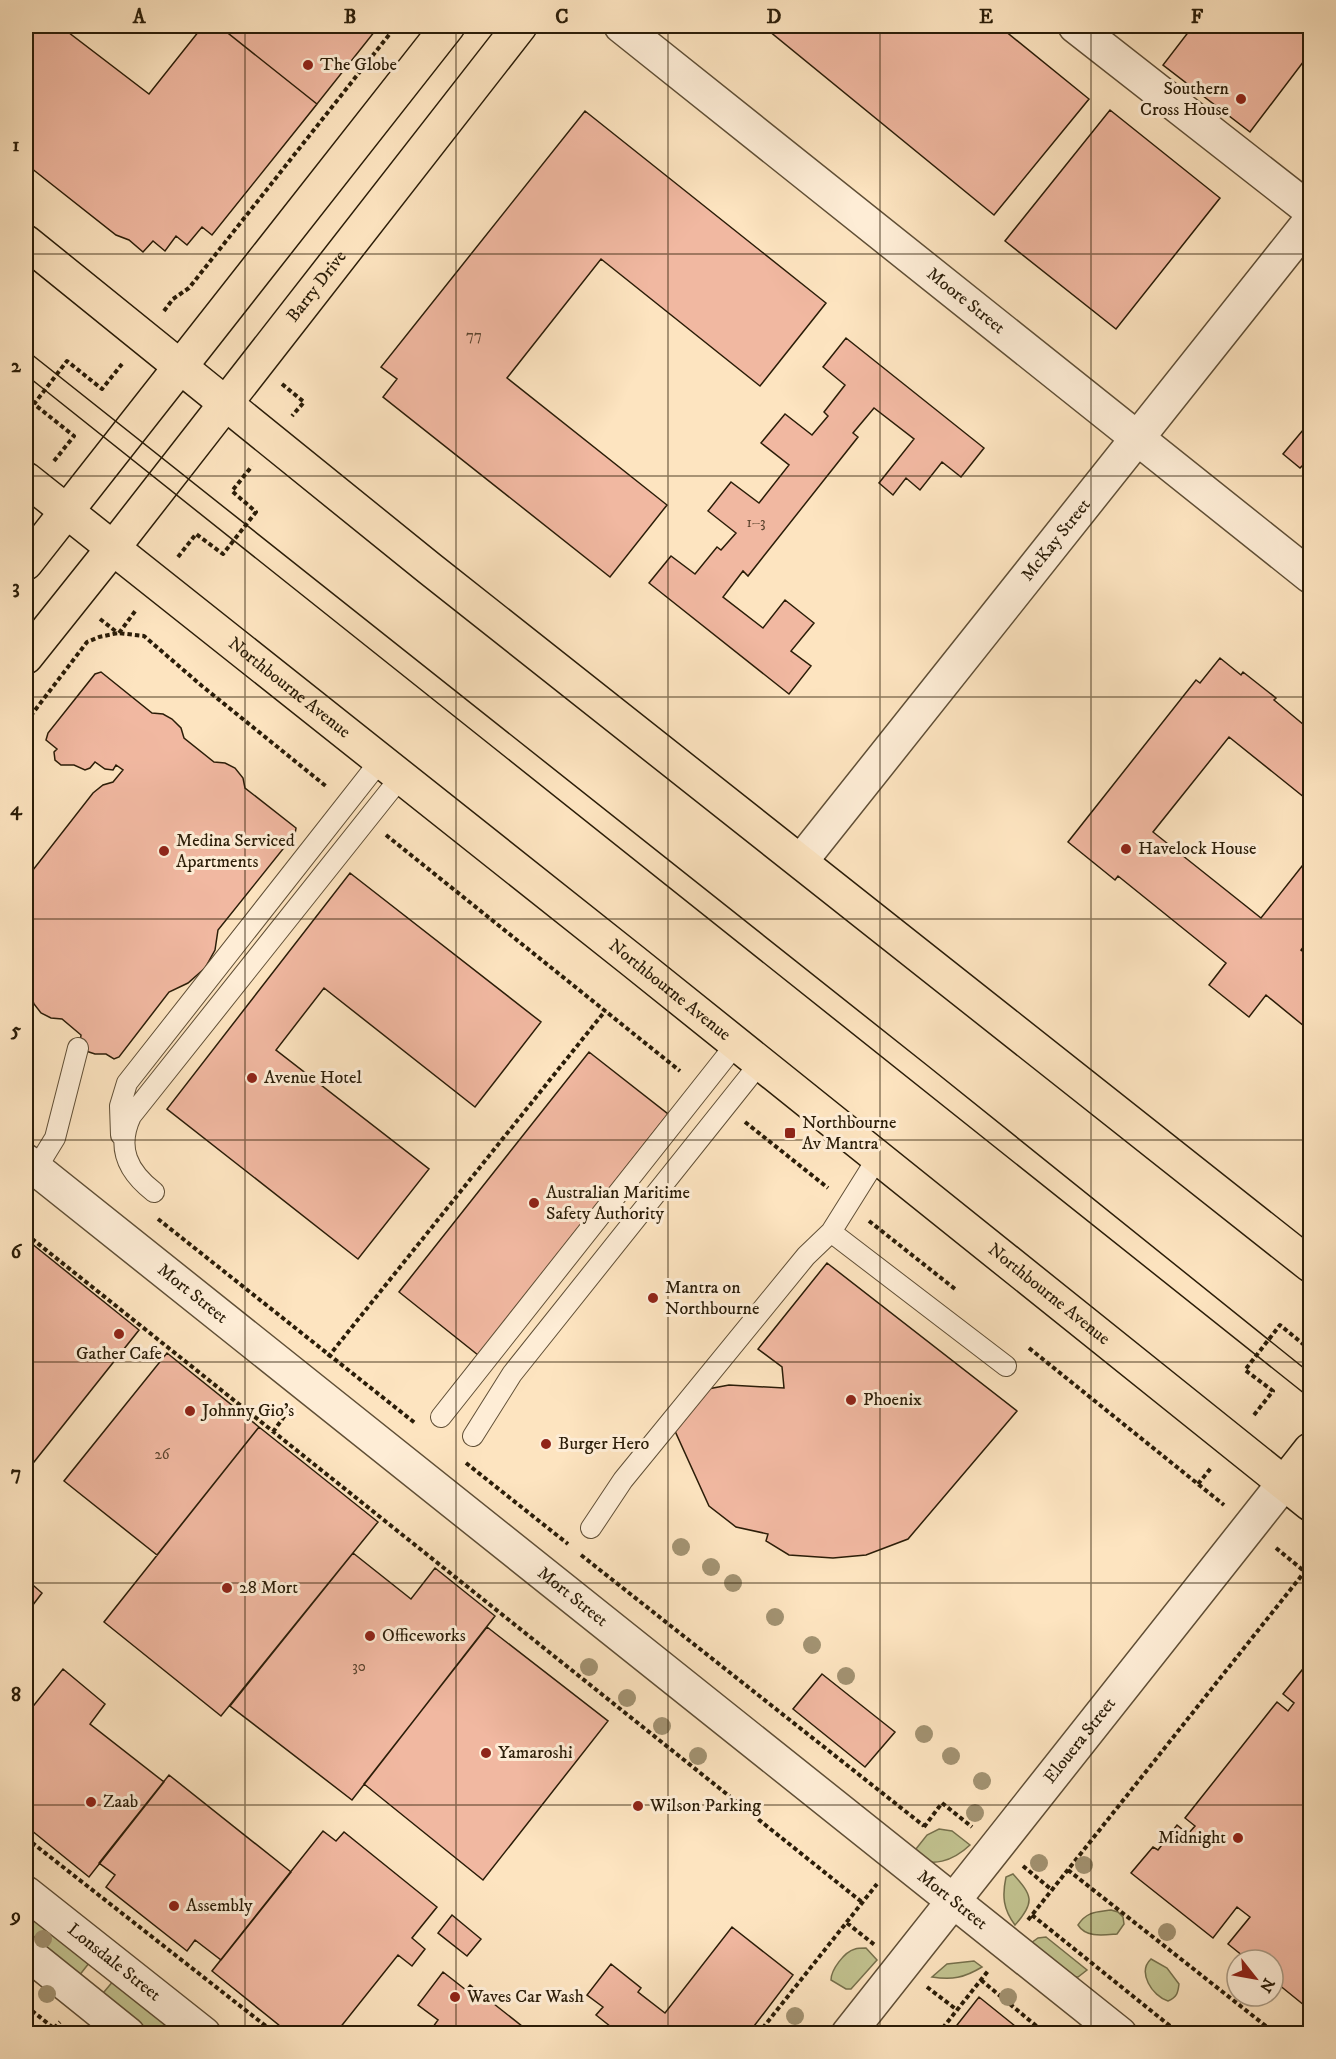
<svg xmlns="http://www.w3.org/2000/svg" width="1336" height="2059" font-family="'IM FELL DW Pica',serif">
<rect width="100%" height="100%" fill="#fde4c0"/>
<filter id="stains"><feTurbulence type="fractalNoise" baseFrequency=".00333" numOctaves="4"/><feColorMatrix values="0 0 0 0 .2 0 0 0 0 .09 0 0 0 0 .02 0 0 0 .5 -.17"/></filter>
<radialGradient id="worn" r=".72"><stop offset=".6" stop-color="#630" stop-opacity="0"/><stop offset="1" stop-color="#630" stop-opacity=".3"/></radialGradient>
<path fill="#c2c390" stroke="#76704c" stroke-width="1.5" d="M939,1829L952,1831L970,1845C954,1860 931,1870 912,1854L927,1835Z
M1013,1874C1032,1895 1036,1902 1015,1925C1003,1909 1002,1896 1006,1877Z
M26,1902L93,1958L75,1981L26,1940Z
M1111,1910L1118,1912L1123,1917L1124,1924L1117,1934C1104,1935 1086,1938 1078,1925C1087,1911 1097,1912 1111,1910Z
M1046,1937L1087,1970L1078,1977H1071L1031,1943L1038,1938Z
M866,1948L877,1960L851,1989H846L831,1980C831,1970 844,1952 855,1949C858,1948 862,1948 866,1948Z
M1151,1959L1167,1968L1179,1984C1178,1993 1177,1997 1168,2001C1152,1996 1137,1972 1151,1959Z
M974,1961L982,1967C964,1978 952,1980 932,1977L947,1964Z
M114,1980L180,2033H142L99,1998Z"/>
<path fill="#f1b8a1" stroke="#2b1d08" stroke-width="1.5" d="M26,26H60L149,94L203,26H219L317,104L212,235L202,227L187,245L176,236L165,251L153,241L143,252L129,240L116,235L26,164Z
M219,26H379L317,104Z
M763,26H999L1089,99L994,215Z
M1193,26H1246L1251,29L1254,26H1310V53L1250,132L1163,65Z
M1110,110L1220,198L1116,329L1005,241Z
M585,111L826,303L760,386L601,259L507,378L667,505L610,577L383,397L397,379L381,367Z
M846,338L984,448L961,477L942,462L920,490L906,478L893,495L879,483L914,439L874,408L853,433L858,437L748,576L743,571L723,597L763,628L785,600L814,623L791,651L811,666L789,694L649,583L671,556L695,574L717,547L721,550L736,533L708,511L731,482L759,503L789,465L761,443L785,414L812,435L828,416L824,412L845,385L823,367Z
M1303,430L1310,436V466L1306,462L1300,468L1283,454Z
M1220,658L1241,675L1243,672L1276,698L1274,700L1310,730V802L1229,737L1153,832L1261,918L1310,856V938L1301,950L1310,957V1031L1266,995L1249,1017L1209,985L1226,963L1118,876L1115,880L1068,842L1196,680L1200,683Z
M101,672L152,713L163,714L172,719L181,728L184,738L214,762L225,763L235,768L243,778L245,788L296,828L295,834L218,930L215,950L205,968L188,983L169,992L119,1057L114,1059L106,1054H95L86,1051L80,1043L81,1035L62,1019L51,1018L41,1013L34,1004L30,993L26,990V890L29,875L93,793L103,785L113,782L123,770L116,765L113,770L105,769L95,762L90,768L85,770L74,765H61L55,760L54,752L57,749L46,740L48,733L95,674Z
M350,873L541,1022L475,1107L324,988L276,1050L429,1169L358,1259L167,1109Z
M589,1052L668,1114L478,1355L399,1292Z
M26,1239L139,1330L26,1472Z
M827,1263L1017,1411L908,1539L866,1555L833,1558L789,1555L766,1541L768,1534L736,1527L709,1506L675,1431L708,1389L729,1385L784,1388L782,1367L758,1349Z
M167,1353L259,1427L157,1555L64,1481Z
M259,1427L378,1522L221,1716L104,1622Z
M353,1553L411,1599L435,1568L495,1616L352,1800L230,1706Z
M26,1579L42,1593L26,1614Z
M487,1627L608,1721L483,1880L364,1784Z
M1310,1660V1835L1305,1841L1310,1845V2010L1273,1980V1960H1248L1228,1944L1250,1917L1237,1907L1213,1938L1131,1873L1153,1847L1158,1850L1177,1825L1188,1834L1195,1826L1185,1818L1277,1702L1288,1711L1294,1703L1283,1694Z
M63,1669L105,1704L90,1724L164,1782L89,1877L26,1826V1715Z
M822,1674L895,1732L865,1767L793,1709Z
M169,1775L291,1872L221,1960L195,1940L187,1951L106,1887L115,1875L99,1863Z
M323,1831L336,1841L344,1832L437,1907L412,1938L425,1949L412,1966L398,1955L335,2034H290L212,1971Z
M452,1915L481,1939L467,1956L438,1933Z
M732,1927L793,1975L748,2034H620L596,2015L603,2007L587,1995L611,1964L641,1988L638,1992L665,2013Z
M443,1972L466,1990L470,1985L532,2034H428L438,2020L418,2005Z
M979,1997L1025,2034H950Z"/>
<g fill="none" stroke-linecap="round" stroke-linejoin="round">
<defs>
<path id="service" d="M121,1135L120,1106L127,1083L380,761
M36,1169L55,1138L78,1048
M154,1192C128,1172 116,1148 131,1116L400,778
M831,1232L1006,1366
M441,1417L736,1044
M473,1436L512,1374L760,1063
M591,1528L623,1480L806,1256L831,1232L878,1157"/>
<g id="minor">
<path id="s1" d="M621,26L1310,576"/>
<path d="M1075,26L1310,210"/>
<path id="s2" d="M801,861L1310,221"/>
<path id="s3" d="M26,1161L1120,2034"/>
<path id="s4" d="M26,1893L204,2034"/>
<path d="M26,1952L128,2034"/>
<path id="s5" d="M848,2034L1284,1483"/>
</g>
<g id="primary">
<path d="M26,563L448,26"/>
<path id="s6" d="M26,657L113,548L520,26"/>
</g>
<g id="trunk">
<path d="M26,242L429,568L1310,1265"/>
<path id="s7" d="M26,479L633,961L1310,1504"/>
<path d="M1284,1483L1310,1450"/>
</g>
</defs>
<use href="#service" stroke="#604f36" stroke-width="22"/>
<use href="#minor" stroke="#604f36" stroke-width="36"/>
<use href="#primary" stroke="#2b1d08" stroke-width="36"/>
<use href="#trunk" stroke="#2b1d08" stroke-width="36"/>
<path stroke="#2b1d08" stroke-width="4" stroke-dasharray="4.5 3" stroke-linecap="butt" d="M164,311L173,299L189,288L396,26
M282,384L304,402L292,416
M54,461L74,436L34,404L67,361L102,389L122,364
M178,557L196,534L223,554L256,512L232,491L252,466
M100,619L118,633
M119,633L136,610
M26,722L87,642L99,637L118,633L144,636L202,686L327,787
M386,835L680,1071
M26,1114L32,1120
M745,1122L828,1188
M158,1219L415,1423
M869,1221L955,1289
M26,1234L863,1903
M1029,1348L1224,1505
M328,1357L605,1011
M1254,1415L1273,1391L1245,1370L1280,1325L1303,1344L1310,1335
M273,1432L288,1411
M466,1463L568,1544
M1198,1484L1211,1468
M1276,1548L1310,1576
M581,1555L924,1826
M924,1827L942,1803L972,1827
M26,1838L276,2034
M1023,1866L1052,1890
M1068,1870L1276,2034
M1032,1915L1180,2034
M1028,1920L1310,1565
M847,1923L876,1946
M981,1980L1046,2034
M927,1987L957,2010
M26,2006L61,2034
M54,2028L60,2022
M758,2034L877,1884
M938,2034L988,1971"/>
<use href="#service" stroke="#feedd6" stroke-width="20"/>
<use href="#minor" stroke="#feedd6" stroke-width="33"/>
<use href="#primary" stroke="#fde4c0" stroke-width="33"/>
<use href="#trunk" stroke="#fde4c0" stroke-width="33"/>
<path stroke="#2b1d08" stroke-width="1.5" d="M26,350L928,1066L1310,1373
M26,375L1310,1398"/>
</g>
<g fill="#a29271">
<circle cx="681" cy="1547" r="9"/>
<circle cx="711" cy="1567" r="9"/>
<circle cx="733" cy="1583" r="9"/>
<circle cx="775" cy="1617" r="9"/>
<circle cx="812" cy="1645" r="9"/>
<circle cx="589" cy="1667" r="9"/>
<circle cx="846" cy="1676" r="9"/>
<circle cx="627" cy="1698" r="9"/>
<circle cx="662" cy="1726" r="9"/>
<circle cx="924" cy="1734" r="9"/>
<circle cx="698" cy="1756" r="9"/>
<circle cx="951" cy="1756" r="9"/>
<circle cx="982" cy="1781" r="9"/>
<circle cx="975" cy="1813" r="9"/>
<circle cx="1039" cy="1863" r="9"/>
<circle cx="1084" cy="1865" r="9"/>
<circle cx="1167" cy="1932" r="9"/>
<circle cx="43" cy="1939" r="9"/>
<circle cx="47" cy="1994" r="9"/>
<circle cx="1008" cy="1997" r="9"/>
<circle cx="795" cy="2016" r="9"/>
</g>
<path fill="none" stroke="#2b1d08" stroke-width="1.5" stroke-opacity="0.55" d="M245,26V2034M456,26V2034M668,26V2034M880,26V2034M1091,26V2034M26,254H1310M26,476H1310M26,697H1310M26,919H1310M26,1140H1310M26,1362H1310M26,1583H1310M26,1805H1310"/>
<g fill="#8f2418" stroke="#feedd6" stroke-width="2">
<circle cx="308" cy="65" r="6"/>
<circle cx="1241" cy="99" r="6"/>
<circle cx="1126" cy="849" r="6"/>
<circle cx="164" cy="851" r="6"/>
<circle cx="252" cy="1078" r="6"/>
<rect x="784" y="1127" width="12" height="12" rx="3"/>
<circle cx="534" cy="1203" r="6"/>
<circle cx="653" cy="1298" r="6"/>
<circle cx="119" cy="1334" r="6"/>
<circle cx="851" cy="1400" r="6"/>
<circle cx="190" cy="1411" r="6"/>
<circle cx="546" cy="1444" r="6"/>
<circle cx="227" cy="1588" r="6"/>
<circle cx="370" cy="1636" r="6"/>
<circle cx="486" cy="1753" r="6"/>
<circle cx="91" cy="1802" r="6"/>
<circle cx="638" cy="1806" r="6"/>
<circle cx="1238" cy="1838" r="6"/>
<circle cx="174" cy="1906" r="6"/>
<circle cx="455" cy="1997" r="6"/>
</g>
<g text-anchor="middle" dominant-baseline="central" stroke-width="6" stroke-linejoin="round" paint-order="stroke">
<g font-size="15" fill="#5c442e">
<text x="474" y="335">77</text>
<text x="756" y="522">1–3</text>
<text x="162" y="1454">26</text>
<text x="359" y="1666">30</text>
</g>
<g font-size="18" fill="#2b1d08" stroke="#feedd6" text-anchor="start">
<text x="320" y="65">The Globe</text>
<text x="1229" y="89" text-anchor="end">Southern<tspan x="1229" dy="21">Cross House</tspan></text>
<text x="176" y="841">Medina Serviced<tspan x="176" dy="21">Apartments</tspan></text>
<text x="1138" y="849">Havelock House</text>
<text x="264" y="1078">Avenue Hotel</text>
<text x="802" y="1123">Northbourne<tspan x="802" dy="21">Av Mantra</tspan></text>
<text x="546" y="1193">Australian Maritime<tspan x="546" dy="21">Safety Authority</tspan></text>
<text x="665" y="1288">Mantra on<tspan x="665" dy="21">Northbourne</tspan></text>
<text x="119" y="1354" text-anchor="middle">Gather Cafe</text>
<text x="863" y="1400">Phoenix</text>
<text x="202" y="1411">Johnny Gio's</text>
<text x="558" y="1444">Burger Hero</text>
<text x="239" y="1588">28 Mort</text>
<text x="382" y="1636">Officeworks</text>
<text x="498" y="1753">Yamaroshi</text>
<text x="103" y="1802">Zaab</text>
<text x="650" y="1806">Wilson Parking</text>
<text x="1226" y="1838" text-anchor="end">Midnight</text>
<text x="186" y="1906">Assembly</text>
<text x="467" y="1997">Waves Car Wash</text>
</g>
<g font-size="18" fill="#2b1d08" stroke="#feedd6">
<text stroke="none"><textPath href="#s6" startOffset="471">Barry Drive</textPath></text>
<text stroke="none"><textPath href="#s1" startOffset="441">Moore Street</textPath></text>
<text stroke="none"><textPath href="#s2" startOffset="410">McKay Street</textPath></text>
<text stroke="none"><textPath href="#s7" startOffset="336">Northbourne Avenue</textPath></text>
<text stroke="none"><textPath href="#s7" startOffset="822">Northbourne Avenue</textPath></text>
<text stroke="none"><textPath href="#s3" startOffset="213">Mort Street</textPath></text>
<text stroke="none"><textPath href="#s7" startOffset="1308">Northbourne Avenue</textPath></text>
<text stroke="none"><textPath href="#s3" startOffset="699">Mort Street</textPath></text>
<text stroke="none"><textPath href="#s5" startOffset="374">Elouera Street</textPath></text>
<text stroke="none"><textPath href="#s3" startOffset="1185">Mort Street</textPath></text>
<text stroke="none"><textPath href="#s4" startOffset="112">Lonsdale Street</textPath></text>
</g>
</g>
<rect width="1336" height="2059" fill="none" stroke="#fde4c0" stroke-width="66"/>
<g transform="translate(1255 1978) rotate(121)"><circle r="28" fill="#feedd6" stroke="#aa9a84" stroke-width="1.5"/>
<path d="M0-4.5L10 22L0 15L-10 22Z" fill="#8f2418"/>
<text y="-9" font-size="16" font-weight="bold" text-anchor="middle" fill="#2b1d08">N</text>
</g>
<rect x="33" y="33" width="1270" height="1993" fill="none" stroke="#2b1d08" stroke-width="2"/>
<g font-size="20" text-anchor="middle" font-weight="bold" fill="#2b1d08">
<text x="139" y="23">A</text>
<text x="350" y="23">B</text>
<text x="562" y="23">C</text>
<text x="774" y="23">D</text>
<text x="986" y="23">E</text>
<text x="1197" y="23">F</text>
<text x="16" y="151">1</text>
<text x="16" y="372">2</text>
<text x="16" y="593">3</text>
<text x="16" y="815">4</text>
<text x="16" y="1036">5</text>
<text x="16" y="1258">6</text>
<text x="16" y="1479">7</text>
<text x="16" y="1701">8</text>
<text x="16" y="1922">9</text>
</g>
<rect width="100%" height="100%" filter="url(#stains)"/>
<rect width="100%" height="100%" fill="url(#worn)"/>
</svg>
